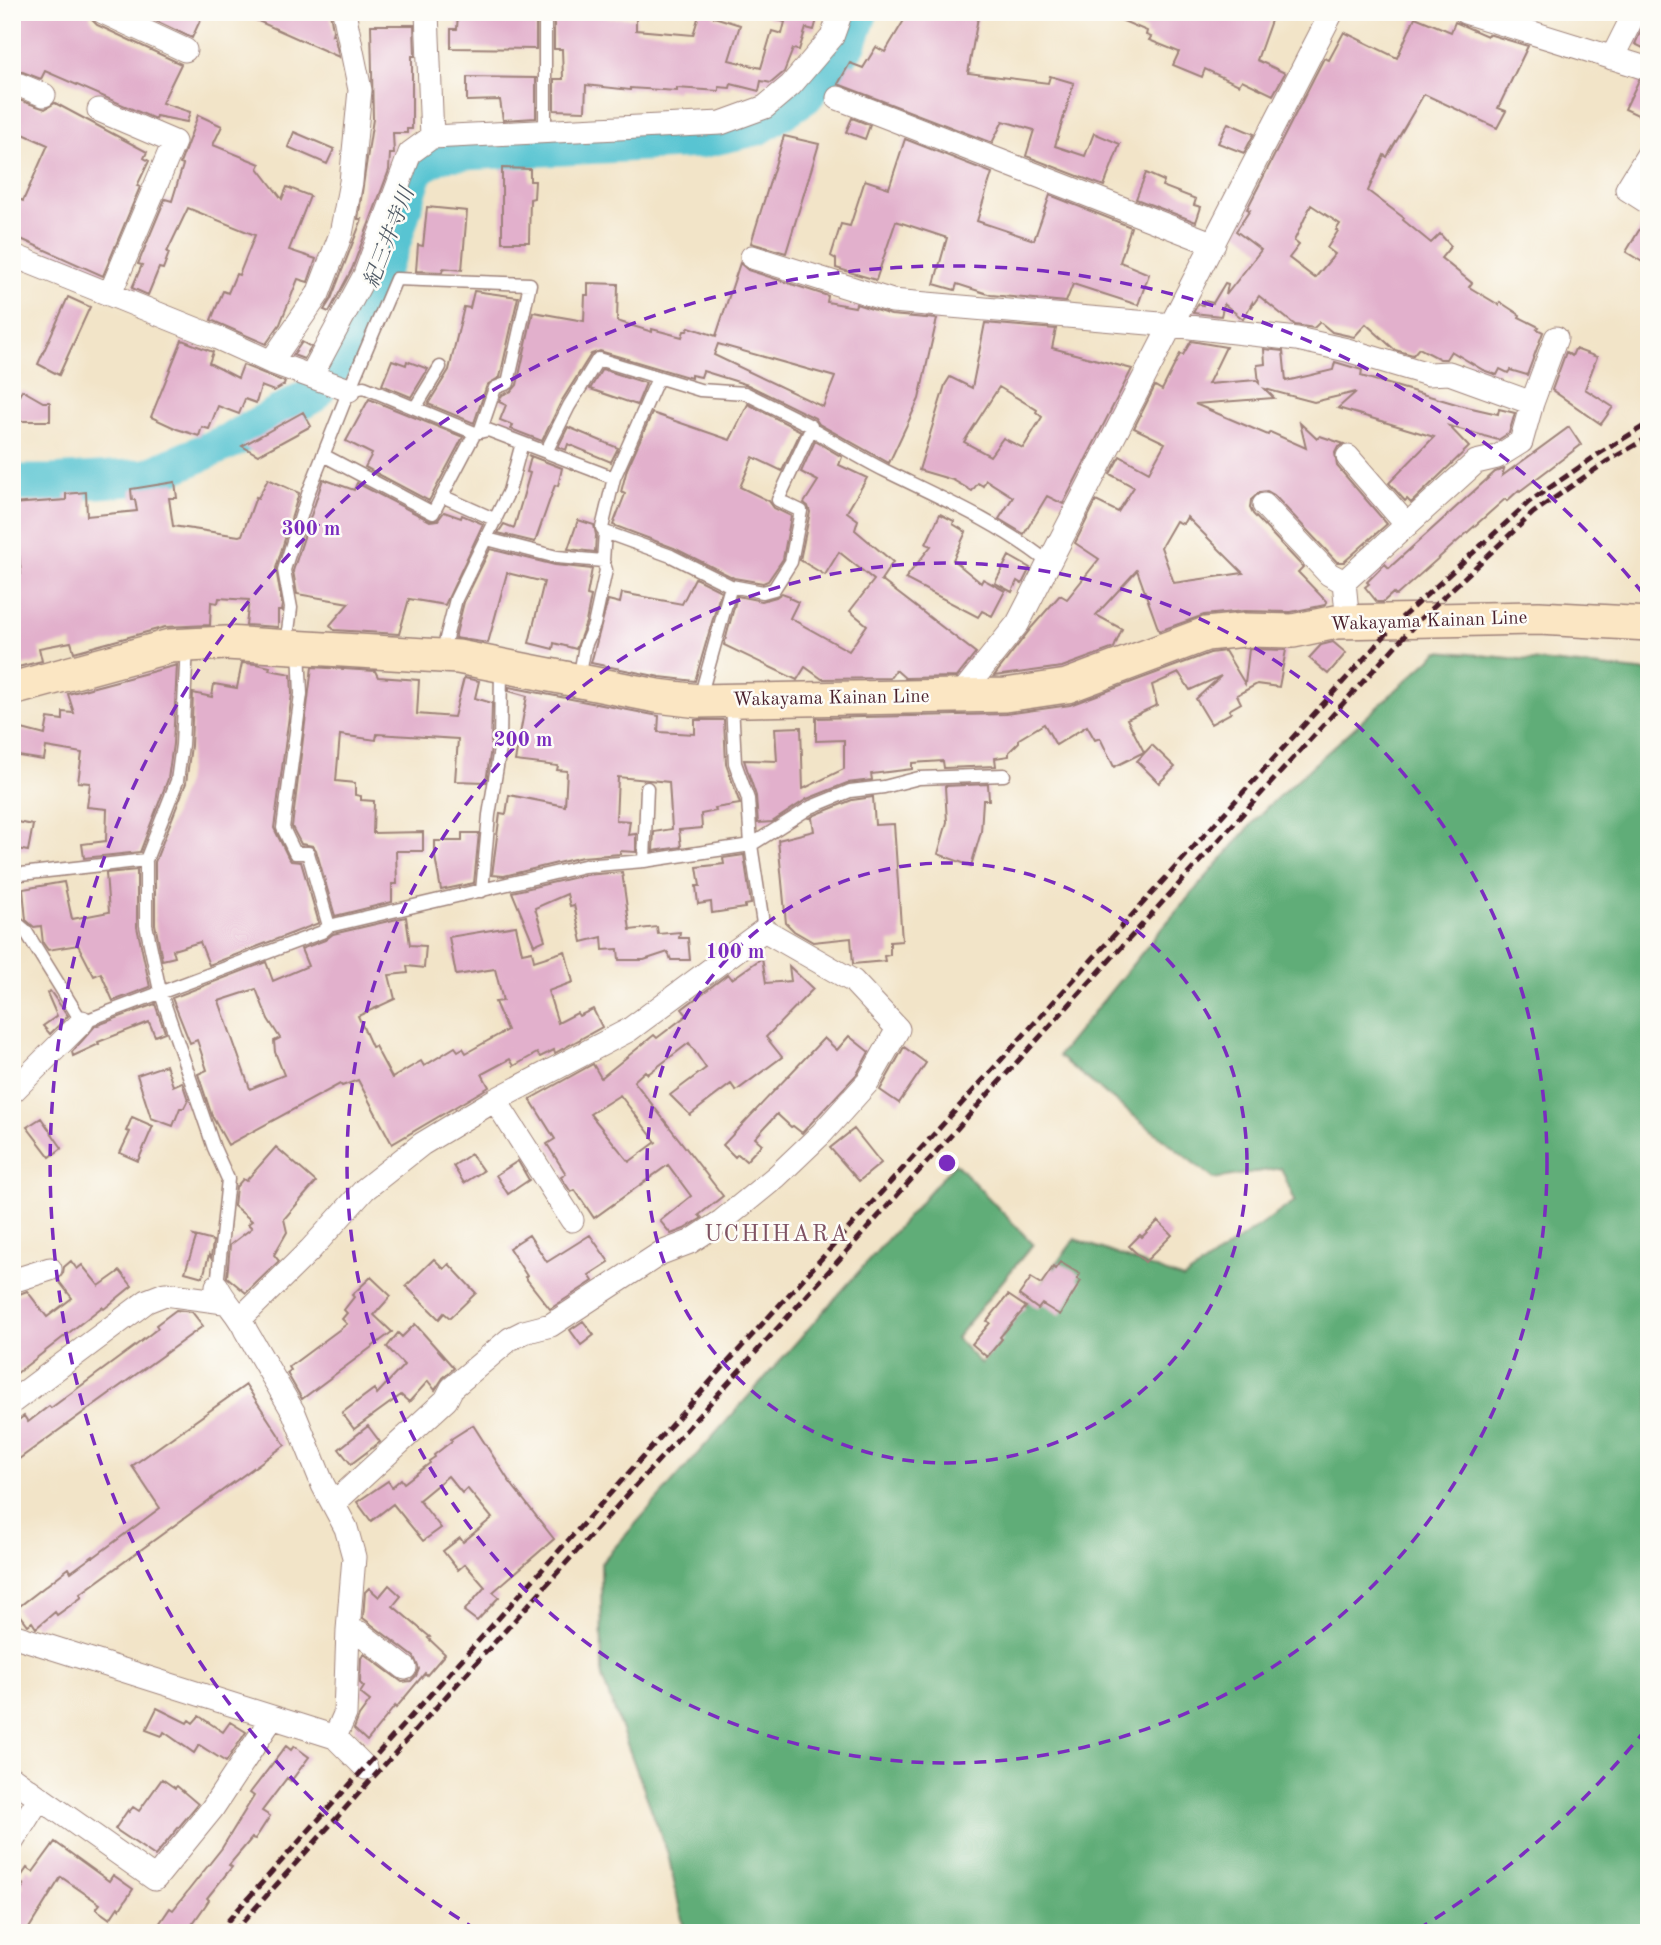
<svg xmlns="http://www.w3.org/2000/svg" width="1661" height="1945" font-family="'Old Standard TT','Noto Serif JP',serif">
<rect width="100%" height="100%" fill="#fdfcf7"/>
<filter id="ink" filterUnits="userSpaceOnUse"><feTurbulence type="fractalNoise" baseFrequency=".0143" numOctaves="2"/><feDisplacementMap in="SourceGraphic" scale="14" xChannelSelector="R" yChannelSelector="G"/><feConvolveMatrix kernelMatrix="1 2 1 2 8 2 1 2 1" color-interpolation-filters="sRGB"/></filter>
<filter id="wash" filterUnits="userSpaceOnUse"><feTurbulence type="fractalNoise" baseFrequency=".00686" numOctaves="4" result="noise"/><feDisplacementMap in="SourceGraphic" scale="28" xChannelSelector="R" yChannelSelector="G"/><feGaussianBlur stdDeviation="1.57" result="paint"/><feColorMatrix in="noise" values="0 0 0 0 0 0 0 0 0 0 0 0 0 0 0 0 0 1.4 0 .05"/><feComposite in="paint" operator="in"/></filter>
<g filter="url(#wash)">
<rect width="100%" height="100%" fill="#f2e4c8"/>
<path fill="#60ad78" stroke="#556652" stroke-width="2" d="M1439,651L1649,672V1933H685L668,1854L602,1677L601,1563L955,1163L1033,1244L956,1338L981,1364L1075,1239L1183,1279L1295,1201L1281,1168L1214,1179L1058,1056L1163,927L1265,809Z"/>
<g fill="none" stroke-linecap="round" stroke-linejoin="round">
<path stroke="#58c4d2" stroke-width="37" d="M12,483H51L147,477L232,440L314,394L340,357L391,248L416,168L442,153L701,140L758,127L805,96L849,42L860,12"/>
</g>
<g id="blocks">
<path fill="#e2b0cc" fill-rule="evenodd" d="M12,12H89L91,19L97,25L181,64L162,103L190,112L187,122L156,116L155,119L45,71L41,79L12,68Z
M137,12H204L192,38Z
M238,12H330L333,30L332,35L334,34L339,57Z
M458,12H527V16L536,17V49L451,48V29H457Z
M563,12H606L605,18H636V30L693,35L700,12H715L714,17L740,25L729,60L761,68L772,31L782,34L785,22L767,17L768,12H819L814,30L806,28L799,50L793,49L784,72L771,83L761,81L759,91L731,84L730,88L719,87V91L677,88V91L630,88V90L586,85L585,111L554,110V79H563L562,49H554V18L562,19Z
M909,12H979L968,73L1048,83L1050,76L1074,83L1055,146L1085,156L1094,133L1120,144L1104,186L1026,156L1034,130L1003,121L992,143L838,84L850,63L863,68L876,47L885,52Z
M1102,12H1274L1257,60L1285,73L1273,95L1242,80L1239,85L1205,69L1202,77L1173,65L1179,52L1149,40L1151,37L1146,35L1147,31Z
M1649,13V51L1635,44Z
M1415,17L1451,32L1455,22L1487,36L1488,34L1528,46L1498,108L1506,111L1497,128L1424,94L1387,157L1384,155L1368,191L1404,218L1403,220L1431,243L1440,234L1451,246L1441,258L1472,283L1469,287L1499,305L1500,302L1520,315L1519,317L1539,327L1537,329L1543,332L1527,375L1510,370L1508,373L1500,369L1497,375L1483,370L1451,351L1446,359H1440L1419,348L1413,355L1395,350L1366,324L1354,337L1332,332L1320,322L1314,328L1295,325L1259,296L1252,306V303L1243,319L1224,304L1221,316L1193,313L1198,304L1203,305L1204,301L1213,303L1225,283L1228,284L1226,295L1261,250L1236,231L1250,210L1247,209L1324,58L1329,60L1344,32L1397,58ZM1311,205L1340,224L1336,230L1338,231L1327,248L1335,254L1315,278L1289,258L1299,245L1294,241Z
M371,25H414L415,56H412V129H407V133H393L394,154H390L389,170L352,269L329,312L324,310L331,299L362,219H358L373,119Z
M467,77L536,78V118L503,120L500,100L467,101Z
M1639,80L1649,83V102L1642,117L1625,109Z
M16,99L45,109L55,103L147,152L144,158L149,161L137,186L140,187L103,276L12,235V196L23,201L48,145L12,129V106Z
M198,115L222,126L213,145L260,164L258,168L282,199L287,187L310,196L289,250L316,259L308,282L298,279L280,324L266,344L211,320L223,291L228,293L236,274L239,275L255,235L188,208L167,252L169,253L163,269L159,268L148,295L132,288L142,265L138,264L165,199L172,201L183,165L180,164Z
M852,118L870,125L865,139L846,132Z
M1228,123L1254,134L1244,153L1218,143Z
M294,132L334,149L327,164L288,147Z
M784,136L819,144L786,253L751,243Z
M905,139L992,173L977,221L1034,240L1050,195L1131,227L1120,262L1149,274L1138,305L1073,284L1066,302L991,295L957,284L955,290L934,284L947,238L896,221L876,280L836,268V259L831,256L841,224L850,226L865,180L889,188Z
M502,168L530,169V181H535L534,198L530,199L529,242H502Z
M1146,173L1164,181L1162,186L1196,199L1194,205L1201,207L1196,222L1136,199Z
M427,207L467,211L462,270L443,268L442,272L416,271L418,245L423,246Z
M1647,217H1649V266L1626,252Z
M740,263L748,270L828,296L827,302L855,307L856,304L891,315L937,319L919,399L889,463L819,424L815,418L748,385L703,371L701,377L691,375V378L600,351L591,354L561,402L542,441L511,429L513,425L500,420L506,405L499,402L502,395L512,391L517,385L533,312L584,321L585,295H588V283L618,284L617,321L652,332V329L682,337L684,331H687L689,327L716,336ZM718,344L835,377L823,407L714,355Z
M474,291L518,297L500,377L487,385L474,423L428,404L449,370L464,307L470,308Z
M68,297L90,307L59,375L38,364Z
M985,323L1056,329L1052,348L1132,369L1063,504L1047,496L1024,534L999,519L1013,497L986,480L983,486L978,483L972,491L953,480L919,470L945,385L950,377L972,388ZM999,387L1037,410L1036,412L1042,417L1023,448L1003,438L990,456L964,442Z
M182,340L213,352L209,363L238,378L243,365L285,382L284,385L274,391L261,386L256,403L245,399L239,414L218,406L209,429L202,427L199,436L177,429L151,417Z
M1191,341L1226,347L1208,384L1256,380L1259,383L1257,365L1265,364L1264,349L1283,351L1286,381L1333,370L1335,362L1362,370L1361,376L1463,406L1498,414L1499,409L1515,413L1509,433L1498,440L1449,426L1469,447L1411,503L1407,499L1405,501L1389,483L1434,437L1338,408L1356,392L1314,402L1265,389L1274,398L1195,404L1268,435L1270,432L1306,448L1300,423L1317,439L1320,436L1344,444L1338,447L1335,453L1337,466L1387,524L1344,562H1337L1274,495L1267,491L1260,492L1251,500L1250,508L1253,514L1303,567L1298,572L1327,602L1325,605L1291,612L1244,611L1204,615L1159,631L1137,570L1096,615L1122,629L1114,648L1062,667L994,676L1032,627L1060,595L1067,599L1099,559L1075,543L1096,501L1118,512L1134,487L1110,474L1120,456L1149,472L1165,443L1134,428L1155,386L1162,390L1180,354L1183,355ZM1187,517L1243,573L1174,583L1161,547L1176,521L1183,524Z
M302,342L311,347L304,359L293,355Z
M1575,349L1597,357L1585,389L1613,407L1601,424L1552,390L1566,352L1572,356Z
M392,360L406,365L407,361L428,369L411,397L382,385Z
M602,369L646,383L637,405L590,389Z
M22,390L43,402H50V421H12V409Z
M369,399L463,437L429,501L365,467L372,454L346,441Z
M748,404L801,431L782,471L753,457L740,487L769,501L774,508L791,516L783,559L768,581L763,583L734,578L674,548L613,525L625,494L621,492L627,469L652,413L730,440Z
M303,412L311,426L258,455L242,446Z
M568,427L618,448L611,462L568,444L566,450L558,447Z
M1569,427L1581,445L1520,491L1519,490L1507,501L1505,499L1396,596L1393,593L1383,602H1377L1365,587L1369,584L1367,582L1385,564L1389,568L1495,472L1504,469L1502,476Z
M815,441L842,457L839,465L867,478L847,512L858,520L855,530L893,562L881,580L976,653L957,677L905,678L896,670L890,678L822,679L805,667L797,680L724,645L737,596L762,601L776,597L782,593L790,596L789,598L798,602L790,618L849,651L867,625L850,611L874,580L839,552L825,575L800,560L810,512L808,506L804,503L818,481L801,472Z
M528,455L562,468L558,486L555,485L535,542L498,533L504,524L514,528L530,473L527,472L531,457Z
M268,479L299,493L276,568L282,605L281,611H278V627L246,625L249,600L219,598L218,603L211,602L210,625L165,627L74,652L71,642L39,648L42,661L18,667L12,642V574H21L17,535H12V504L66,500V494L86,492L87,516L137,511L135,500H132L131,489L175,482L177,498H169L173,526L239,536L242,535L256,497L258,498Z
M323,479L354,490L357,483L430,521L438,520L444,512L461,518L462,515L483,524L445,605L409,599L399,634L334,630L330,625L349,603L297,594L293,571Z
M940,514L954,521L953,524L966,532L953,560L981,583L983,579L1005,591L992,616L982,611L978,617L905,579L931,546L926,544Z
M578,520L594,525L596,535L595,552L568,549Z
M490,549L555,565L592,569L587,595L591,596L586,622L576,649L554,643L553,649L529,643L544,582L507,573L488,643L455,638L464,602Z
M1009,556L1030,568L1022,584L1017,581L1012,592L995,583Z
M695,578L721,591L695,681L660,677L591,663L608,600L620,603L622,593L682,604Z
M1333,642L1346,653L1328,674L1309,658L1321,645Z
M1249,649L1286,650L1279,687L1257,684L1237,695L1241,703L1229,710L1231,713L1211,724L1196,699L1221,676L1190,690L1179,673L1152,685L1157,705L1127,719L1144,752L1114,767L1100,738L1095,740L1087,726L1056,745L1044,724L1019,739V742L1009,752V756L995,758L996,766L944,768L943,761L912,763V769L871,774L872,780L847,783L807,799L772,822L758,823L756,796L744,760L777,761L775,728L801,727L803,789L844,769V740L816,741V718L1006,714L1070,705L1210,653L1225,651L1245,684Z
M242,663L257,664L270,667L269,670L291,674L292,694L274,828L288,857L291,861L301,862L319,923L209,965L200,942L173,950L175,957L162,960L155,924V862L186,783L191,746L193,693L212,697L214,684L237,688Z
M177,665L173,744L168,779L140,852L84,858L82,844L106,841L107,809L87,807L90,783L78,782L82,753L46,747L44,760L12,755V731L21,733L22,729L45,735L48,718L63,720V712L74,713L68,694Z
M312,667L375,671L378,677L419,680L417,714L454,717L464,678L479,681L475,698L492,703L491,748L486,782L455,781L458,739L377,734L376,740L340,735L336,781L355,783V795L361,796V800L374,801L373,833L423,832V851H396L397,884H392V902L335,916L316,850L313,846L301,844L292,827Z
M509,687L659,716L658,732L695,734V720H724L726,764L740,804L715,808L716,811L701,814L702,828L679,830L681,847L653,851L654,832L672,829L669,782L618,777L616,820L630,821L628,835L636,834V852L620,851V854L582,857L504,876L492,875L500,813L506,814L509,795L565,806L567,771L557,770L558,766L515,761L527,696L509,691Z
M1152,745L1175,767L1159,783L1137,761Z
M988,784L989,800H983L981,832L971,866L938,854L947,822L945,786Z
M873,797L875,825L894,824L902,941L890,942V955L884,956L885,961L853,964L851,938L813,942L794,931L786,923L778,840L814,831L812,818H810L815,815L852,800Z
M12,821L33,825L28,851L12,848Z
M462,833H479L474,883L441,890L435,857V841H462Z
M744,855L751,904L745,905V908L712,913L711,902L698,904L696,886H700L697,867L724,864L723,858Z
M137,870V927L150,987L113,1001L101,973L94,976L78,945L48,950L43,943L41,926L34,927L26,920L23,889L64,882L72,919L109,912L106,873Z
M622,872L630,930L657,927L658,934L680,932L679,938H688L690,960H671L668,952L644,960H619L618,949L603,950L602,937L582,942L574,905L570,906L567,894L535,908L545,940L534,945L512,892L585,875Z
M406,917L410,945L426,946L424,968L407,966L408,973L389,975L395,999L358,1016L372,1047L375,1046L392,1078L421,1061L424,1066L455,1047L458,1051L463,1048L466,1053L507,1030L495,1002L503,1001L495,969L456,975L449,937L516,926L522,953L532,951L534,961L565,951L573,982L548,991L558,1023L577,1013L579,1016L593,1009L602,1027L555,1053L554,1050L540,1057L537,1053L514,1066L510,1059L482,1074L489,1087L392,1144L358,1080L342,1086L340,1084L228,1145L212,1116L198,1074L207,1070L197,1040L190,1043L172,998L266,962L273,981L308,966L301,949L325,940L333,934ZM256,989L268,1019L280,1038L274,1041L275,1052L284,1075L250,1089L219,1001Z
M762,958L766,983L791,981L789,966L813,989L766,1037L782,1057L736,1091L731,1084L690,1115L670,1095L706,1068L689,1043L648,1074L645,1071L634,1081L723,1196L699,1215L702,1218L684,1229L671,1234L660,1221L691,1196L668,1165L594,1218L575,1190L571,1192L561,1177L566,1174L547,1144L555,1139L530,1099L593,1064L601,1078L654,1035L657,1038L687,1015L682,1009L728,974L732,979ZM620,1095L656,1142L629,1162L590,1114Z
M50,991L68,1016L50,1034L43,1026L57,1016L47,993Z
M155,1004L165,1032L155,1036L149,1022L98,1042L99,1044L73,1056L72,1052L95,1026Z
M849,1036L869,1052L857,1074L802,1133L793,1126L791,1127L777,1114L755,1138L762,1144L746,1161L738,1154L735,1157L723,1145L824,1038L837,1050Z
M904,1047L926,1063L899,1103L880,1090Z
M166,1065L173,1086L182,1082L188,1100L184,1108H180L173,1126L151,1118L137,1075Z
M132,1117L153,1126L138,1161L120,1153L130,1132L126,1131Z
M41,1118L62,1148L50,1157L27,1127Z
M854,1129L881,1163L859,1181L830,1148Z
M276,1147L316,1182L284,1219L287,1232L274,1255L279,1261L246,1293L227,1277L230,1245L252,1228L248,1224L252,1221L234,1206L236,1187L243,1179L246,1181Z
M471,1154L483,1171L464,1183L453,1166Z
M518,1161L529,1180L508,1194L496,1175Z
M1158,1221L1172,1235L1145,1262L1129,1246L1140,1235L1142,1237Z
M529,1235L547,1262L590,1235L609,1262L589,1275L593,1281L550,1309L525,1277L527,1276L509,1248Z
M194,1236L213,1241L211,1258L209,1255L203,1277L185,1272L196,1238Z
M434,1259L444,1269L449,1264L476,1293L450,1318L444,1313L439,1319L406,1286Z
M71,1261L77,1269L82,1265L99,1286L120,1271L132,1286L104,1309L102,1307L12,1377V1297L27,1291L47,1317L72,1298L58,1280L63,1273L64,1267Z
M1060,1262L1080,1274L1077,1279L1081,1281L1060,1315L1042,1304L1038,1309L1019,1295L1031,1278L1041,1284L1053,1267L1055,1269Z
M371,1277L391,1296L374,1315L392,1332L302,1399L287,1373L291,1370L289,1367L347,1324L342,1319L347,1313L344,1310L354,1297L352,1295Z
M1008,1295L1026,1307L1000,1337L1002,1339L987,1357L972,1344L990,1323L987,1321Z
M176,1310L192,1312L203,1326L12,1464V1425L24,1416L28,1422L49,1406L51,1408L135,1346L158,1328L156,1325Z
M583,1321L594,1335L581,1345L570,1330Z
M415,1324L454,1368L443,1378L435,1390L428,1381L409,1402L401,1395L354,1429L342,1413L374,1389L377,1394L404,1365L387,1347L398,1333L402,1337Z
M246,1385L285,1445L80,1594L82,1597L57,1615L55,1612L36,1628L32,1622L28,1625L16,1609L69,1568L71,1572L93,1556L94,1557L160,1508L132,1466Z
M473,1425L509,1481L554,1539L493,1592L499,1597L477,1621L464,1611L485,1587L465,1564L458,1570L443,1551L460,1538L463,1542L492,1518L467,1488L462,1493L448,1476L419,1500L441,1528L423,1541L393,1504L371,1521L357,1502L388,1481L392,1487L401,1479L404,1483L430,1463L429,1461L435,1457L434,1455L452,1441L451,1439Z
M368,1426L380,1442L351,1464L339,1449Z
M389,1585L401,1596L393,1606L430,1637L428,1638L445,1654L427,1675L425,1673L396,1708L395,1706L367,1741L354,1729L359,1716L370,1701L360,1693L364,1687L360,1683L361,1658L364,1654L402,1682L411,1681L416,1676L419,1669L414,1657L363,1618L365,1592L369,1588L379,1597Z
M157,1708L187,1723L189,1720L193,1723L199,1716L223,1732L230,1722L246,1732L226,1762L199,1745L194,1753L164,1732L162,1736L146,1730Z
M286,1746L291,1750L294,1746L309,1757L291,1781L287,1778L262,1811L270,1816L255,1839L252,1838L229,1865L232,1867L207,1898L209,1900L205,1906L186,1933H153L170,1908L173,1910L222,1848L254,1796L250,1793Z
M162,1779L175,1788L177,1786L198,1804L155,1856L115,1829L128,1810L129,1812L133,1807L139,1811Z
M55,1842L109,1881L113,1875L133,1889L120,1909L118,1907L110,1919L96,1909L100,1904L61,1877L26,1933H12V1903L24,1885L18,1881L27,1868L33,1872Z"/>
</g>
</g>
<g filter="url(#ink)">
<use href="#blocks" fill-opacity="0" stroke="#9e827a" stroke-width="2"/>
<g fill="none" stroke-linecap="round" stroke-linejoin="round">
<defs>
<path id="service" d="M545,132V12
M349,390L396,279L530,284L508,383L495,388L480,432
M415,408L440,367
M546,452L614,478
M323,455L433,513L475,433
M442,496L496,520
M605,532L671,556L731,586L699,701
M487,539L557,557L603,561
M731,586L763,592L774,589L791,562L801,511L778,500L811,429
M187,646L182,745L177,781L146,860V925L160,991L214,1148L228,1179L217,1286
M286,646L291,608L284,570L309,491L349,390L364,387L475,433L488,430L546,452L569,406L598,359L700,390L745,393L811,426V429C836,443 860,458 886,471C941,498 1001,524 1049,563
M299,648L301,694L283,828L295,853H308L329,926
M442,654L456,599L509,491L522,443
M579,679L585,646L594,625L606,570L603,561L605,532L602,528L614,478L658,378
M644,861L647,788
M12,872L21,874L146,860
M482,891L489,815L500,749L501,666
M12,919L25,930L82,1022L322,932L329,926L584,866L644,861L751,845L748,799L735,763L732,703
M764,930L751,845L811,807L850,791L884,787L919,778L1004,775"/>
<path id="minor" d="M103,12L185,50
M427,12L432,137L721,123L765,107L791,85L832,37L841,12
M1465,12L1649,69
M1612,58L1635,12
M12,82L44,95
M838,98L1214,244
M99,110L174,142L110,294
M1649,153L1627,189L1649,203
M12,255L218,338L271,362L349,390
M752,257L892,301L1172,325L1297,339L1347,350L1428,374L1449,373L1532,403
M271,362L318,294L341,234L351,182L360,90L344,12
M311,376L365,275L410,153L432,137
M1348,457L1407,525
M1264,505L1329,574L1344,582
M1348,622L1344,582L1476,462L1497,457L1521,442L1532,403L1556,338
M959,697L1018,623L1332,12
M12,1092L82,1022
M495,1100L572,1220
M12,1281L50,1269
M217,1286C225,1303 239,1314 246,1331L294,1413L323,1485L346,1528L354,1557L348,1630L345,1714L335,1737
M240,1319L310,1250L365,1189L422,1144L495,1100L629,1030L764,930L853,981L898,1029L868,1082L822,1133L777,1176L722,1221L690,1242L661,1253L551,1325L524,1332L510,1339L452,1388L446,1400L333,1504
M12,1402L147,1301L165,1294L224,1302
M348,1630L360,1633L405,1668
M12,1635L335,1737L366,1768
M12,1778L155,1879L212,1809L272,1718
M12,1842L40,1797"/>
<path id="secondary" d="M12,689L170,646L226,643L458,657L657,696L699,701L1005,695L1067,686L1206,634L1244,630L1293,631L1336,622L1539,618L1649,624"/>
</defs>
<use href="#service" stroke="#9e827a" stroke-width="15"/>
<use href="#minor" stroke="#9e827a" stroke-width="25"/>
<use href="#secondary" stroke="#9e827a" stroke-width="36"/>
<use href="#service" stroke="#fff" stroke-width="12"/>
<use href="#minor" stroke="#fff" stroke-width="23"/>
<use href="#secondary" stroke="#fbe6c3" stroke-width="33"/>
<path stroke="#4a1f2b" stroke-width="5" stroke-dasharray="10 5" stroke-linecap="butt" d="M217,1933L718,1373L1399,620L1529,502L1597,455L1649,423
M233,1933L1018,1061L1419,620L1533,513L1606,462L1649,437"/>
</g>
</g>
<g fill="none" stroke="#7b2cbf" stroke-width="3.5" stroke-dasharray="12 9">
<circle cx="947" cy="1163" r="300"/>
<circle cx="947" cy="1163" r="600"/>
<path d="M1646 1729A899 899 0 0 1 1417 1930M477 1930A899 899 0 1 1 1646 597"/>
</g>
<g text-anchor="middle" dominant-baseline="central" stroke-width="5" stroke-linejoin="round" paint-order="stroke">
<g font-size="19" fill="#4a1f2b" stroke="#fdfcf7">
<text transform="translate(1429 622) rotate(-2)">Wakayama Kainan Line</text>
<text transform="translate(831 699) rotate(-1)">Wakayama Kainan Line</text>
</g>
<g font-size="21" font-style="italic" fill="#4f5965" stroke="#fdfcf7">
<text transform="translate(390 238) rotate(-69)">紀三井寺川</text>
</g>
<g font-size="23" letter-spacing="2" fill="#7f5263" stroke="#fdfcf7">
<text x="777" y="1234">UCHIHARA</text>
</g>
</g>
<circle cx="947" cy="1163" r="10" fill="#7b2cbf" stroke="#fdfcf7" stroke-width="3.5"/>
<g font-size="21" text-anchor="middle" font-weight="bold" fill="#7b2cbf" stroke="#fdfcf7" stroke-width="5" stroke-linejoin="round" paint-order="stroke">
<text x="311" y="535">300 m</text>
<text x="523" y="746">200 m</text>
<text x="735" y="958">100 m</text>
</g>
<rect width="1661" height="1945" fill="none" stroke="#fdfcf7" stroke-width="42"/>
</svg>
